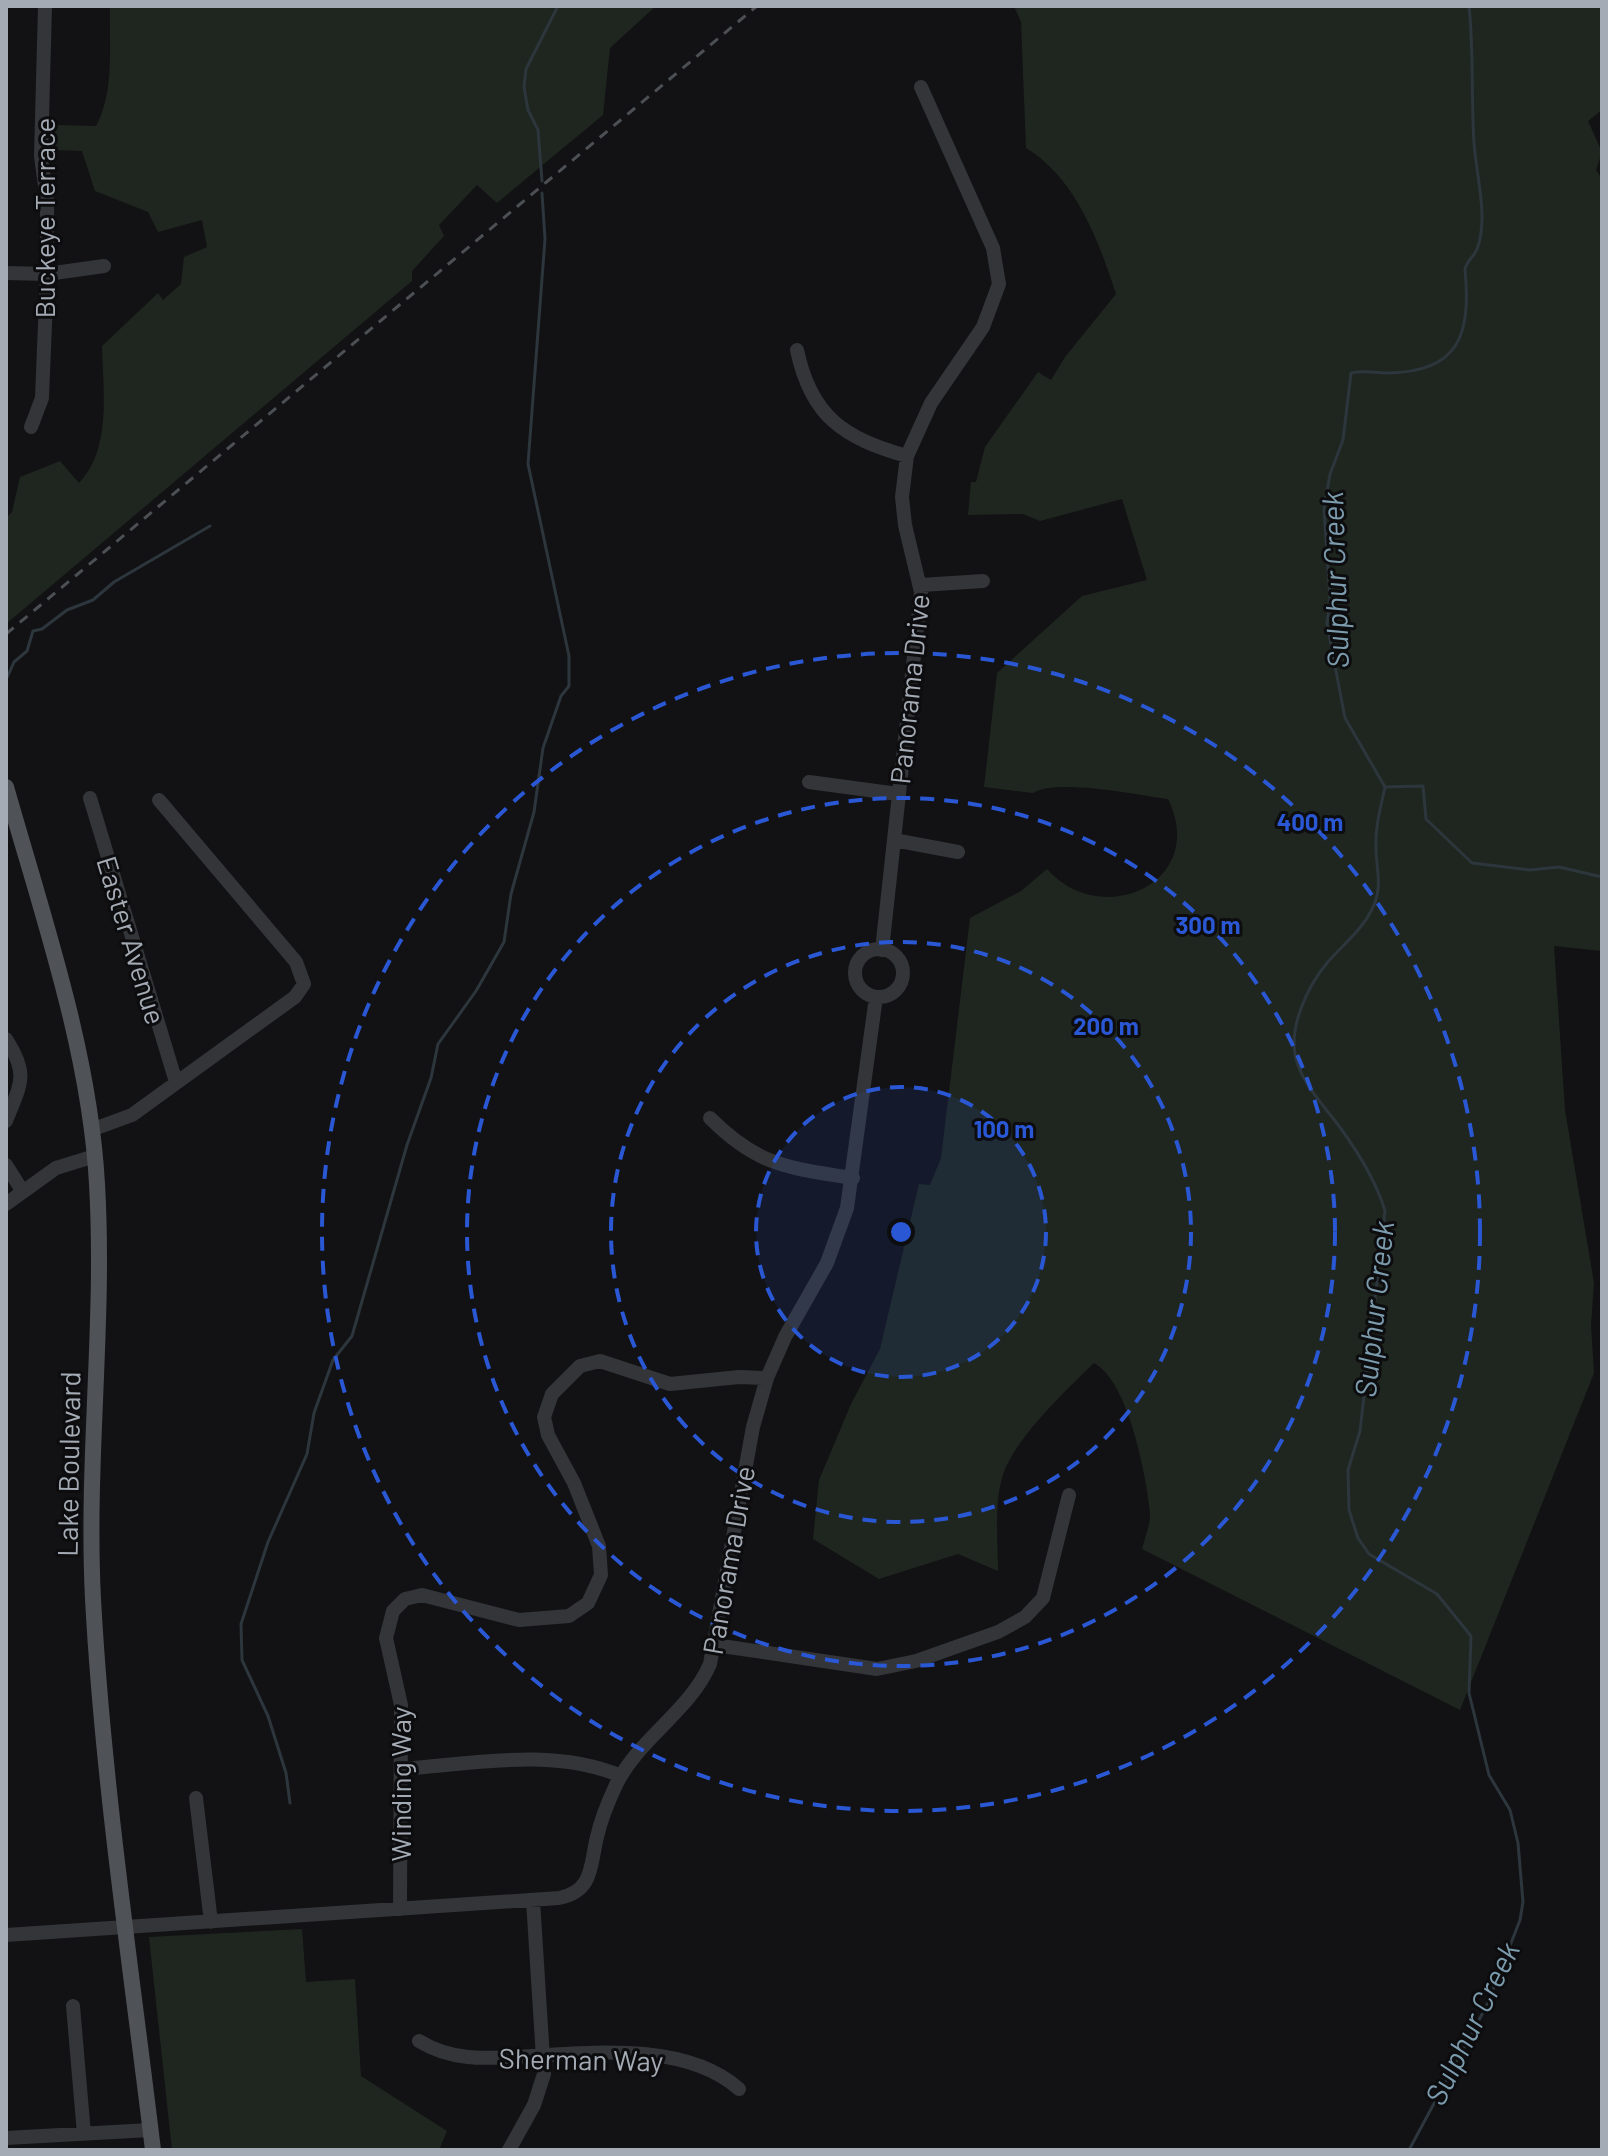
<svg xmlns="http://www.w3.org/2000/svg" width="1608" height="2156" font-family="Barlow,sans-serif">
<rect width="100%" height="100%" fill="#121214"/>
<path fill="#1f261f" d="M110,6H656L610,48L603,115L497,203L477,185L439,225L444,236L412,271V281L6,624V518L12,512L20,477L60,461L79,483C112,448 103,391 102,346L158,293L163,300L181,284L184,257L207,247L202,220L158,232L148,212L95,191L82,151L55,150V125L96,126C115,91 109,45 110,6Z
M1014,6H1602V110L1588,121L1602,152L1596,170L1602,179V951L1554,946L1565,1110L1594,1283L1591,1325L1594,1373L1460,1710L1142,1549C1145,1537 1151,1523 1150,1512C1146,1474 1128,1381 1094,1363C1066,1390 1012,1441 1002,1478C994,1507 998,1542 998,1571L958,1554L879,1579L813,1539L819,1480L851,1404L880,1349L919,1184L930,1185L941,1158L970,918L1021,891L1047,869C1102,931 1209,882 1168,799C1139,795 1056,778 1033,793L984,787L997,673L1082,596L1147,580L1122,499L1040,521L1023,514L968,515L971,482H976L985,447L1038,372L1051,380L1065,357L1116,294C1099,242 1076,178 1026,148L1021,22Z
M302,1929L306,1982L355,1979L361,2076L447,2131L439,2150H172L149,1937Z"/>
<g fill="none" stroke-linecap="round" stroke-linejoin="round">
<path stroke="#2c363c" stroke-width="3" d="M542,181L538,130L528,110L524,87L526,69L558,6
M6,680L14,662L27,651L33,631L42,629L67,610L93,600L114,582L210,526
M1385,787L1423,786L1426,819L1472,863L1530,870L1559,867L1602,877
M290,1803L286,1773L268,1716L242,1660L241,1624L268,1542L307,1454L314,1413L333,1360L352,1336L407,1145L431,1078L438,1044L476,991L504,942L511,894L534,812L543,748L561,696L569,686V656L528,464L545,239L542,193
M1409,2150L1487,2005L1520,1920L1523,1902L1518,1843L1510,1810L1489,1775L1469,1693L1471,1636L1437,1594L1369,1554L1358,1538L1349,1510L1348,1470L1360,1431L1385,1211C1376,1180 1358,1152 1339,1126C1324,1106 1302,1083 1296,1059C1288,1028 1307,987 1327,963C1343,944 1362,931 1373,907C1383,886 1376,869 1376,847C1375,827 1381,806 1385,787L1345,718L1327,624L1330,599L1324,509L1330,474L1343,440L1351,373C1365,370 1375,373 1388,373C1460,372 1471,334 1465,269C1467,260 1474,257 1477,249C1489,219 1476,174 1474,143C1471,98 1474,52 1469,6"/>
<path stroke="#333538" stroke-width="14" d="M6,273L47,274L104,266
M797,350C811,417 844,438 907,456
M31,427L42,398L47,274V201L41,156L45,6
M921,585L983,581
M809,782L898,794
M90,798L176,1082
M894,840L958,852
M855 973a24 24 0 1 1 48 0a24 24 0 1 1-48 0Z
M882,950L921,592L905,525L902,497L907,456L931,403L983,327L999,284L993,248L921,87
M6,1039C29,1075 21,1083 6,1121
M710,1118C758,1166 788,1168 853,1178
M91,1130L132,1115L295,997L304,984L296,962L159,800
M6,1165L23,1192
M6,1204L56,1168L95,1156
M715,1645L877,1669L916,1661L998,1632L1025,1617L1043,1598L1069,1495
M401,1769C473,1764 552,1747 621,1776
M196,1798L211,1922
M400,1909L401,1705L386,1638L393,1611L405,1599L422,1595L519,1620L569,1616L588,1603L601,1575L599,1546L574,1483L548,1435L544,1417L552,1394L580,1366L600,1361L670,1384L739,1377L767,1378
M6,1935L559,1898C594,1891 590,1865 597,1837C601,1819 608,1802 616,1785C638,1739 690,1711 710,1664L753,1427L767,1378L785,1337L827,1263L847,1208L876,997
M73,2006L84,2134
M419,2041C455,2063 491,2058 532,2056C596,2052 687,2043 739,2089
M6,2138L150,2130
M509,2150L534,2105L544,2074L533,1900"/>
<path stroke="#4f5257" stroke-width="16" d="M6,787C42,914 90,1052 97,1184C105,1323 86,1461 93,1599C103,1783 131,1967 153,2150"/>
<path stroke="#4c4f53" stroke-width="3" stroke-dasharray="10 8" stroke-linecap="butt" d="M6,634L757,6"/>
</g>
<circle cx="901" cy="1232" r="145" fill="#2a57d4" fill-opacity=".12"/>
<g fill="none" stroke="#2a57d4" stroke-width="4" stroke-dasharray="14 10">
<circle cx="901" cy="1232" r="145"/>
<circle cx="901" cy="1232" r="290"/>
<circle cx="901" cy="1232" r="434"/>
<circle cx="901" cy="1232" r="579"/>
</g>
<g text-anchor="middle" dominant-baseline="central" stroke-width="6" stroke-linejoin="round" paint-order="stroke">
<g font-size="28" fill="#a4abb4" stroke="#0d0d0f">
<text transform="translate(44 218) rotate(-90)">Buckeye Terrace</text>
<text transform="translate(909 689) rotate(-84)">Panorama Drive</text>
<text transform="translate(132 940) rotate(73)">Easter Avenue</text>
<text transform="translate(68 1464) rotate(-89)">Lake Boulevard</text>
<text transform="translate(728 1560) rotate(-80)">Panorama Drive</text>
<text transform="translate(400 1784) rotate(-90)">Winding Way</text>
<text transform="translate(581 2059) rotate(1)">Sherman Way</text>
</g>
<g font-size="30" font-style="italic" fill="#7c9cae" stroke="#0d0d0f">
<text transform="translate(1334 580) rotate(-92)">Sulphur Creek</text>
<text transform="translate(1373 1309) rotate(-84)">Sulphur Creek</text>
<text transform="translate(1471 2023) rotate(-64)">Sulphur Creek</text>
</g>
</g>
<circle cx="901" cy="1232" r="12" fill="#2a57d4" stroke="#0d0d0f" stroke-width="4"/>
<g font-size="24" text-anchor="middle" font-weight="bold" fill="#2a57d4" stroke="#0d0d0f" stroke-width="6" stroke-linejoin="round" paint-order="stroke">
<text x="1310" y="831">400 m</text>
<text x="1208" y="934">300 m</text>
<text x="1106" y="1035">200 m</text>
<text x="1004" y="1138">100 m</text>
</g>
<rect width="1608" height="2156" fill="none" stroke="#a4abb4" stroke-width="16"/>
</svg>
